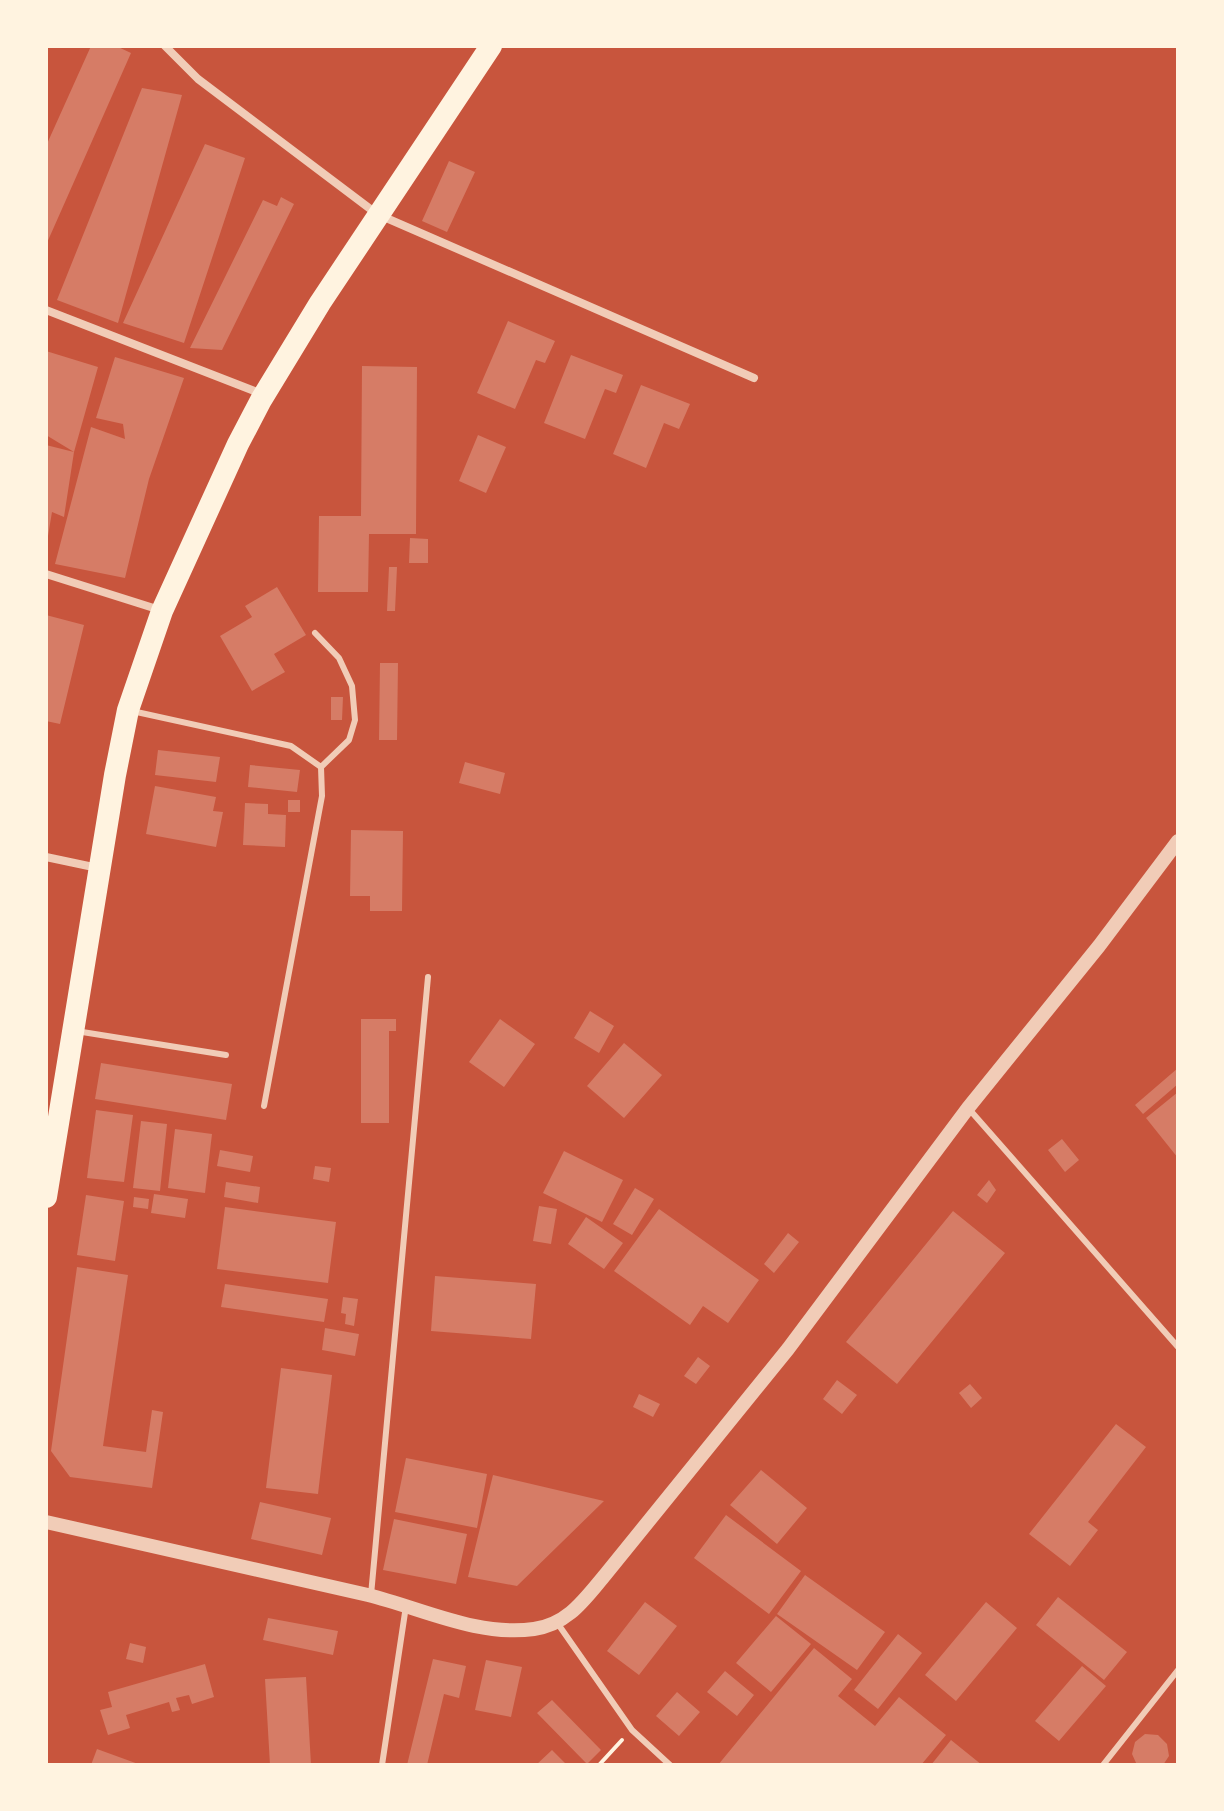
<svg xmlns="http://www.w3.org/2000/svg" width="1224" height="1811" font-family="Arial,sans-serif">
<rect width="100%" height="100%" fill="#c8553d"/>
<path fill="#d67c66" d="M91,46H116L131,53L46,245V146Z
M142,88L182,95L118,323L57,300Z
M205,144L245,158L184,343L123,323Z
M449,161L475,172L447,232L422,221Z
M281,197L294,204L222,350L190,348L263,200L277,206Z
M508,321L555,341L545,363L536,360L515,409L477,393Z
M46,351L98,367L74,452L64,517L52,512L48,536L46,445L74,452L46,435Z
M571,355L623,375L616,393L605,389L585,439L544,423Z
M115,357L184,378L149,479L125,578L55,564L91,427L125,439L123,424L96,418Z
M362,366L417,367L416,534H369L368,592H318L319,516H361Z
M641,385L690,404L679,429L664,423L646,468L613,454Z
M478,435L506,447L486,493L459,481Z
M410,538L428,539V563H409Z
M389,567H397L395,611H387Z
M277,587L306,635L274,654L285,672L252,691L220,636L252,617L245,606Z
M46,615L84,625L60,724L46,721Z
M380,663H398L397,740H379Z
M331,697H343L342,720H331Z
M158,750L220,757L216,782L155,775Z
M465,762L505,773L500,794L459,783Z
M250,765L300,770L297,792L248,787Z
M155,786L216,797L213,811L223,812L216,847L146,834Z
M288,800H300V812H288Z
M245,803L268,804V814L286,815L285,847L243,845Z
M351,830L403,831L402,911H370V896H350Z
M590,1011L614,1026L599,1053L574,1038Z
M361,1019H396V1031H389V1123H361Z
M500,1019L535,1044L504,1087L469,1062Z
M624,1043L662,1075L624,1118L587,1086Z
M101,1063L232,1084L226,1120L95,1099Z
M1178,1068V1084L1143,1114L1135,1105Z
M1178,1092V1158L1146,1118Z
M96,1110L133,1115L124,1182L87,1178Z
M141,1121L167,1124L160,1191L133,1188Z
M175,1129L212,1134L205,1193L168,1188Z
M1062,1139L1079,1160L1065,1172L1048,1150Z
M220,1150L253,1156L250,1172L217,1166Z
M564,1151L623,1180L602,1222L543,1193Z
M315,1166L331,1168L329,1182L313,1179Z
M989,1180L996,1190L987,1203L977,1195Z
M226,1182L260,1187L258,1203L224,1197Z
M635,1188L654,1199L632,1235L613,1224Z
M154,1194L188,1199L185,1218L151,1213Z
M86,1195L124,1201L115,1261L77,1255Z
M134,1197L149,1199L148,1209L133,1207Z
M539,1206L557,1209L551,1244L533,1241Z
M225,1207L336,1222L328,1283L217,1269Z
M659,1209L759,1280L728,1323L703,1306L690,1325L614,1271Z
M953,1211L1005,1253L897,1384L846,1342Z
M586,1217L623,1243L604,1269L568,1244Z
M788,1233L799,1242L774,1273L764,1264Z
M77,1267L128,1275L103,1446L146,1452L152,1410L163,1412L152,1488L70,1477L51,1451Z
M435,1276L536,1284L531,1339L431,1331Z
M225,1284L328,1299L324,1322L221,1307Z
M343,1297L358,1299L354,1326L345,1324L346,1314L341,1313Z
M325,1328L359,1334L355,1356L322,1350Z
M698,1357L710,1366L696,1384L684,1376Z
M281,1368L332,1375L318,1494L266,1488Z
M837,1380L857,1395L842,1414L823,1399Z
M970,1384L982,1398L971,1408L959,1393Z
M639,1394L660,1404L653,1417L633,1407Z
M1116,1424L1146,1447L1088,1522L1098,1530L1070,1566L1029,1534Z
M406,1458L487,1474L477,1528L395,1512Z
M761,1470L807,1508L777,1544L730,1505Z
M493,1475L604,1501L517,1586L468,1577Z
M260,1502L331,1518L322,1555L251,1539Z
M726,1515L801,1571L769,1614L694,1558Z
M394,1519L467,1534L456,1584L383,1570Z
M805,1575L885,1632L857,1670L777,1614Z
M1058,1597L1127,1652L1104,1680L1036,1625Z
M645,1602L677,1626L639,1675L607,1651Z
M986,1602L1017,1628L956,1701L925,1675Z
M776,1616L811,1644L771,1692L736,1663Z
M268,1618L338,1631L333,1655L263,1640Z
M898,1634L922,1653L878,1709L854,1690Z
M130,1643L146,1647L143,1663L126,1659Z
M814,1648L852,1679L838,1696L875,1726L899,1697L946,1735L921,1765H718Z
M433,1659L466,1666L459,1698L444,1694L427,1765H407Z
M486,1660L522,1667L511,1717L475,1710Z
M205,1664L214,1697L192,1704L189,1695L176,1698L180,1710L172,1712L169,1702L126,1715L130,1728L108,1735L100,1710L112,1707L108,1692Z
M1082,1666L1106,1686L1059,1741L1035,1721Z
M725,1671L754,1695L737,1716L707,1692Z
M306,1677L311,1765H270L265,1679Z
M677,1692L700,1712L679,1736L656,1716Z
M552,1700L601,1750L587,1764L537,1713Z
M1145,1734L1158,1735L1167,1744L1169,1756L1163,1765H1137L1132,1754L1135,1742Z
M951,1740L982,1765H931Z
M97,1749L141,1765H91Z
M552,1750L567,1765H536Z"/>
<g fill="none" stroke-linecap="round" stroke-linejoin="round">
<path stroke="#fff3e0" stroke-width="4" d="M599,1765L622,1740"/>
<path stroke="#f1ccb7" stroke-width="6" d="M315,633L339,658L352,686L355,720L349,740L321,767
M132,711L291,746L321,767L322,796L264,1106
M76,1031L226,1055
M969,1109L1178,1347
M371,1595L428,977
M558,1624L632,1730L670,1765
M382,1765L406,1606
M1103,1765L1178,1670"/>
<path stroke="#f1ccb7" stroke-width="8" d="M165,46L198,79L377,214L754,378
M46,310L262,394
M46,574L160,610
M46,857L98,868"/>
<path stroke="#f1ccb7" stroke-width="14" d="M46,1522C153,1547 261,1570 368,1595C421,1608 478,1637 534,1629C568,1624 584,1600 605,1575L788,1349L968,1108L1099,946L1178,841"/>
<path stroke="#fff3e0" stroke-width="22" d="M46,1197L115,775L128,710L162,611L238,444L261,400L320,303L491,46"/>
</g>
<rect width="1224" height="1811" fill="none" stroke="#fff3e0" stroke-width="96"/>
</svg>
